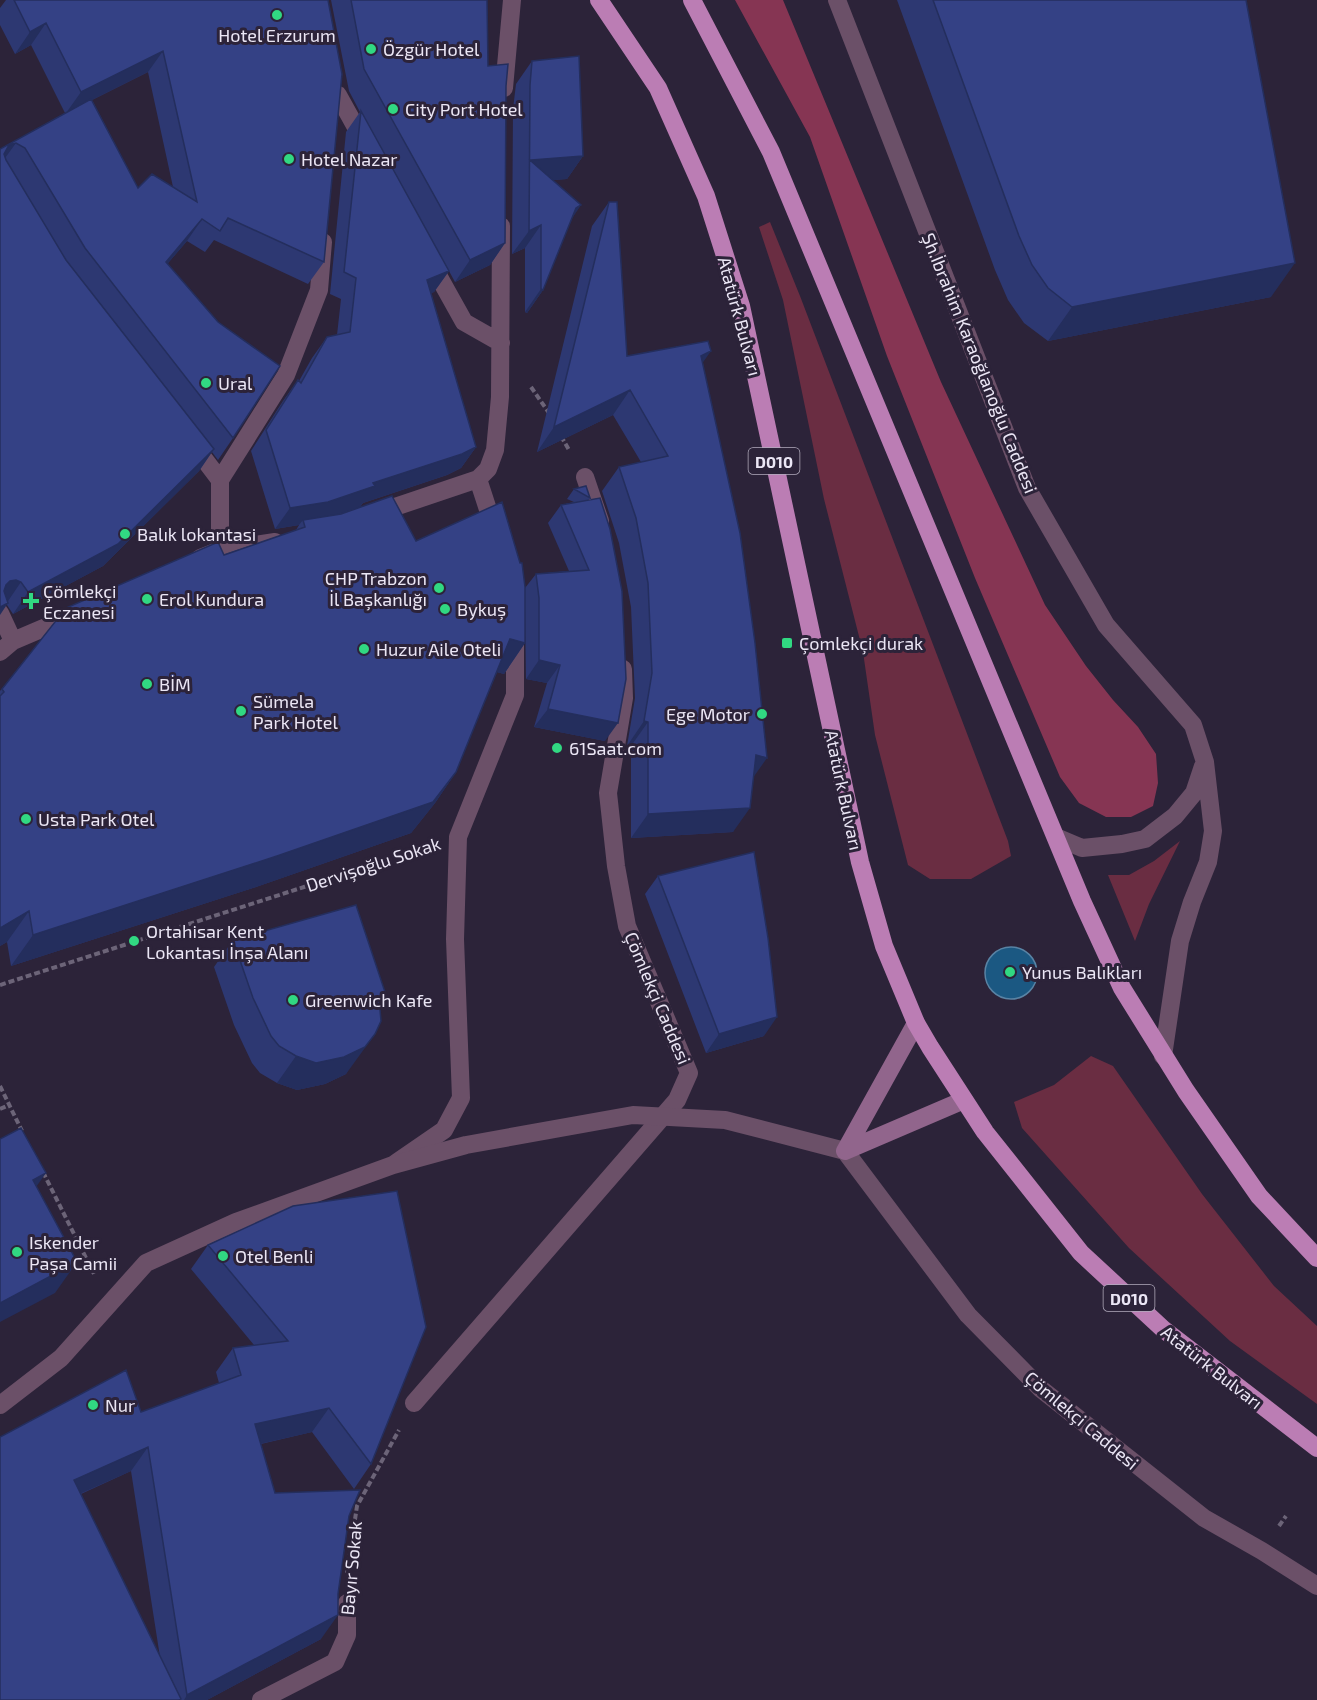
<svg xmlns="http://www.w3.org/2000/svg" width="1317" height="1700" font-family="'Exo 2',sans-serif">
<rect width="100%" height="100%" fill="#2c2339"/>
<path fill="#6a2d42" d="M770,222L800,296L1008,841L1011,856L971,879H930L908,865L875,735L863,652L824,499L783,300L759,227Z
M1180,841L1149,904L1135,941L1108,875H1129L1154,861Z
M1091,1056L1113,1066L1202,1194L1274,1286L1317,1326V1404L1230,1341L1129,1248L1022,1128L1014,1102L1054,1085Z"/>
<path fill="#863553" d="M735,0H783L941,382L1045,605L1086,666L1113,700L1138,727L1156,754L1158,783L1153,806L1131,817H1106L1079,803L1060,777L975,578L887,356L810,137Z"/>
<path fill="#1b5882" stroke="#5983a4" stroke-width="1.5" d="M985 973a26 26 0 1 1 52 0a26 26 0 1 1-52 0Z"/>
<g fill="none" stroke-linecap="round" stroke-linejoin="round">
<path stroke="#6c6478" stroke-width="4" stroke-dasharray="6 3" stroke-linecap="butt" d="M531,387L549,413
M561,436L569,450
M0,985L428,847
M0,1086L22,1131
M0,1109L9,1105
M43,1172L95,1276
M1279,1526L1286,1516
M347,1573L357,1506L399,1430"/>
<path stroke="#6b5068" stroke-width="18" d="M585,477L600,521
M414,1403L677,1100L689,1073L627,926L616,866L608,793L624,698L623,669"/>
<path stroke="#6b5068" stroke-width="18" d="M837,0L1027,488L1106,625L1193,725L1205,762L1213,831L1208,862L1192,902L1180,941L1163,1056
M504,88L512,0
M338,95L364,142
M430,261L464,322L501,343
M192,443L220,480
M478,479L495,531
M374,514L478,479L488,469L495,450L500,397L501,226
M220,550V480L286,375L319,290L323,242
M200,558L220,550L275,542
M0,613L13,641
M0,652L13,641L74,615
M1056,837L1082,848L1122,844L1145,839L1175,816L1194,793L1203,766
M396,1163L444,1130L461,1098L455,939L458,837L515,695V634
M261,1700L335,1662L347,1635V1603"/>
<path stroke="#6b5068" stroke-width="18" d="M0,1405L61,1358L146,1263L236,1222L393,1165L466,1145L633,1115L725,1120L845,1151L968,1315L1041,1389L1204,1518L1262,1551L1317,1586"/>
<path stroke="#91658c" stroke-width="18" d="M845,1151L916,1023
M845,1151L964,1100"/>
<path stroke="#bb7db4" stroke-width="18" d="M599,0L658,88L706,196L741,306L860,862L884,946L916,1023L930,1047L985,1132L1081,1253L1163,1329L1317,1448
M692,0L771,152L1082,901L1122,988L1186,1091L1259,1196L1317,1258"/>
</g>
<path fill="#2d3872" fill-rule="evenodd" d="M6,0H328L324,262L308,284L214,240L205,252L187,241L168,263L233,438L218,460L212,452L199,471L103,566L13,614L7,605L0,149L65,113L31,45L15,54L0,25V8ZM148,72L173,187L138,188L92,100Z
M331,0H487L488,66L506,86L505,243L490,265L455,282L449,271L434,292L431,293L476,447L461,468L447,475L363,503L360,507L416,541L525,588L536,574L569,571L548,523L561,505L574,502L567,499L574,489L590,498L589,500L605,741L534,727L547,683L526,679L525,612V643L504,674L497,672L456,772L435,803L411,833L256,887L11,966L7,942L0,946V691L66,608L296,530L299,525L275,529L251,451L283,401L298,380L299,381L312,358L327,337L337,335L341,299L330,294L346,132L360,112L349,91Z
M897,0H1246L1271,297L1048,341L1024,323L1008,300L995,270Z
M532,61L583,156L567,179L553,180L571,219L543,290L527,313L525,312V248L512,254L513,109L516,84Z
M609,202L627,356L703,363L753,778L733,832L631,838V746H627L635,698L631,607L619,543L602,491L619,467L641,462L613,415L537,452L592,226Z
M658,876L764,1036L706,1053L645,894Z
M233,940L386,995L379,1004L346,1074L325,1084L297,1090L277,1083L260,1073L252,1063L234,1025L214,967Z
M293,1206L371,1464L354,1489L312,1432L261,1444L275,1493L349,1516L321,1639L207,1700H0V1437L141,1412L219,1383L216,1372L233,1348L254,1345L191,1269L208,1245ZM131,1471L160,1657L81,1494Z"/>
<path fill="#242e5d" d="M46,23L31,45L15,54L30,32Z
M163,51L148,72L66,113L81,92Z
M16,143L0,165V158L9,145Z
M583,156L567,179L529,182L530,160Z
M581,205L565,229L576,208Z
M202,219L187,241L151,283L166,262Z
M541,225L525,248L512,254L529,231Z
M505,243L490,265L455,282L470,260Z
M1295,263L1271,297L1048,341L1072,307Z
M449,271L434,292L413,301L427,280Z
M541,289L543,290L527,313L525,312Z
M711,351L694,375L701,356Z
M630,390L613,415L537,452L554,427Z
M476,447L461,468L447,475L363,503L360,507L313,523L303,520L299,525L275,529L290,508Z
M214,449L199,471L103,566L13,614L28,592Z
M16,580L21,582L6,604L0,602L6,585L10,581Z
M8,603L0,615V607Z
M510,639L525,643L504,674L488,670Z
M539,660L560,665L547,683L526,679Z
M548,709L618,723L605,741L534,727Z
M644,721L648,722L631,746H627Z
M756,755L767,758L750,782Z
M456,772L435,803L411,833L256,887L11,966L33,935Z
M750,808L733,832L631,838L648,814Z
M29,911L7,942L0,946V928Z
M386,995L367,1022L379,998Z
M777,1017L764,1036L706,1053L719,1034Z
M375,1034L346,1074L325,1084L297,1090L277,1083L296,1056Z
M46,1173L24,1204L33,1180Z
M77,1262L55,1293L0,1322V1303Z
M329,1408L312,1432L238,1449L255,1424Z
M148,1447L131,1471L57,1504L74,1480Z
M338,1615L321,1639L207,1700H184L187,1695Z"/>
<path fill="#344185" stroke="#242e5d" stroke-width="1.5" d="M14,0H328L342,74L324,262L228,218L220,231L202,219L166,262L218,322L280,366L233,438L85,248L25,148L16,143L9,145L4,154L6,160L66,260L214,449L118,544L28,592L21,582L16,580L10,581L6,585L4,591L8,603L0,607V149L91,99L138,188L152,174L197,202L163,51L81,92L46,23L30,32Z
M351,0H487L488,66L508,64L506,86L505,243L470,260L364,69Z
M933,0H1246L1295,263L1072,307L1048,288L1032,265L1019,236Z
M579,56L583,156L530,160L581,205L576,208L543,290L541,289V225L529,231L530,85L532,61Z
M361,111L449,271L427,280L476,447L462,454L373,483L375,486L328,502L290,508L266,430L298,380L301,383L327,337L350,332L356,278L344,272Z
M609,202H617L627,356L708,341L711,351L701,356L740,533L755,643L767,758L756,755L750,808L648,814V722L644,721L652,673L648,583L636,518L619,467L668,456L630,390L554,427Z
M586,486L590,498L574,489Z
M392,496L416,541L502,502L520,563H522L525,587V643L510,639L456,772L433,802L277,856L33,935L29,911L0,928V696L4,692L2,689L66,608L218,542L224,555L305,527L303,520L341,514Z
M600,498L610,529L622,591L626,679L618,723L548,709L560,665L539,660V598L536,574L589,570L561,505Z
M754,852L768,938L777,1017L719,1034L658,876Z
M356,905L386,995L379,998L381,1021L375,1034L365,1047L344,1057L316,1063L296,1056L279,1046L271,1036L253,998L233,940Z
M21,1128L46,1173L33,1180L77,1262L0,1303V1139Z
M397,1191L426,1327L371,1464L329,1408L255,1424L275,1493L360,1490L349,1516L338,1594V1615L187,1695L148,1447L74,1480L181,1699L179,1700H0V1437L126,1370L141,1412L241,1375L233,1348L288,1341L208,1245L293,1206Z"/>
<g fill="#31d882" stroke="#2c2339" stroke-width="2">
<circle cx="277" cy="15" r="6"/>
<circle cx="371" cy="49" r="6"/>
<circle cx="393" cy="109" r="6"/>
<circle cx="289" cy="159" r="6"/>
<circle cx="206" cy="383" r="6"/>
<circle cx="125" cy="534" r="6"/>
<circle cx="439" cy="588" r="6"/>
<circle cx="147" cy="599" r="6"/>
<path d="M28 592h6v6h6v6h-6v6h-6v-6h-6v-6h6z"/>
<circle cx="445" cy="609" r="6"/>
<rect x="781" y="637" width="12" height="12" rx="3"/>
<circle cx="364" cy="649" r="6"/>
<circle cx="147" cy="684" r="6"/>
<circle cx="241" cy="711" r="6"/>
<circle cx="762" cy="714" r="6"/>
<circle cx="557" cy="748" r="6"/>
<circle cx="26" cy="819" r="6"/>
<circle cx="134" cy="941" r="6"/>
<circle cx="1010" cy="972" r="6"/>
<circle cx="293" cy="1000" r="6"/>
<circle cx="17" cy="1252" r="6"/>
<circle cx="223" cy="1256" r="6"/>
<circle cx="93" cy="1405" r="6"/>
</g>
<g text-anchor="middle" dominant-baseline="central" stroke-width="6" stroke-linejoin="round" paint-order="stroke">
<g fill="#2c2339" stroke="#b2acbd" stroke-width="1.5">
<rect x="748.5" y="448" width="51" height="26" rx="4.5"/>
<rect x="1103.5" y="1285" width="51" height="26" rx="4.5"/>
</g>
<g font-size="16" font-weight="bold" fill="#ebe6f5">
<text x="774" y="461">D010</text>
<text x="1129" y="1298">D010</text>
</g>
<g font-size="18" fill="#ebe6f5" stroke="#2c2339" text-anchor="start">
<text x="277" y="35" text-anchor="middle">Hotel Erzurum</text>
<text x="383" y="49">Özgür Hotel</text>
<text x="405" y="109">City Port Hotel</text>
<text x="301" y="159">Hotel Nazar</text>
<text x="218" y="383">Ural</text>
<text x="137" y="534">Balık lokantasi</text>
<text x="427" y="578" text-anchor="end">CHP Trabzon<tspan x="427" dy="21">İl Başkanlığı</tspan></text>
<text x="43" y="591">Çömlekçi<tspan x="43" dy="21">Eczanesi</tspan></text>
<text x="159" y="599">Erol Kundura</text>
<text x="457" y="609">Bykuş</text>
<text x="799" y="643">Çomlekçi durak</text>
<text x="376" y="649">Huzur Aile Oteli</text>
<text x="159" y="684">BİM</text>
<text x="253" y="701">Sümela<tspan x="253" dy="21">Park Hotel</tspan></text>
<text x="750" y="714" text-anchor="end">Ege Motor</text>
<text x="569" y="748">61Saat.com</text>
<text x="38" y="819">Usta Park Otel</text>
<text x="146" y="931">Ortahisar Kent<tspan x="146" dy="21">Lokantası İnşa Alanı</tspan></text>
<text x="1022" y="972">Yunus Balıkları</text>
<text x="305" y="1000">Greenwich Kafe</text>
<text x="29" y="1242">Iskender<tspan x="29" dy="21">Paşa Camii</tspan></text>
<text x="235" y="1256">Otel Benli</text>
<text x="105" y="1405">Nur</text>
</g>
<g font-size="18" fill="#ebe6f5" stroke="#2c2339">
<text transform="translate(740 316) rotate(75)">Atatürk Bulvarı</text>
<text transform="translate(980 363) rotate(68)">Şh.İbrahim Karaoğlanoğlu Caddesi</text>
<text transform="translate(844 790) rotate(78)">Atatürk Bulvarı</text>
<text transform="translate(373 864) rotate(-18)">Dervişoğlu Sokak</text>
<text transform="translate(658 998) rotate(67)">Çömlekçi Caddesi</text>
<text transform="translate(1212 1367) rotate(38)">Atatürk Bulvarı</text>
<text transform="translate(1082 1420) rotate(40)">Çömlekçi Caddesi</text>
<text transform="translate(351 1568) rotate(-85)">Bayır Sokak</text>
</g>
</g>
</svg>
